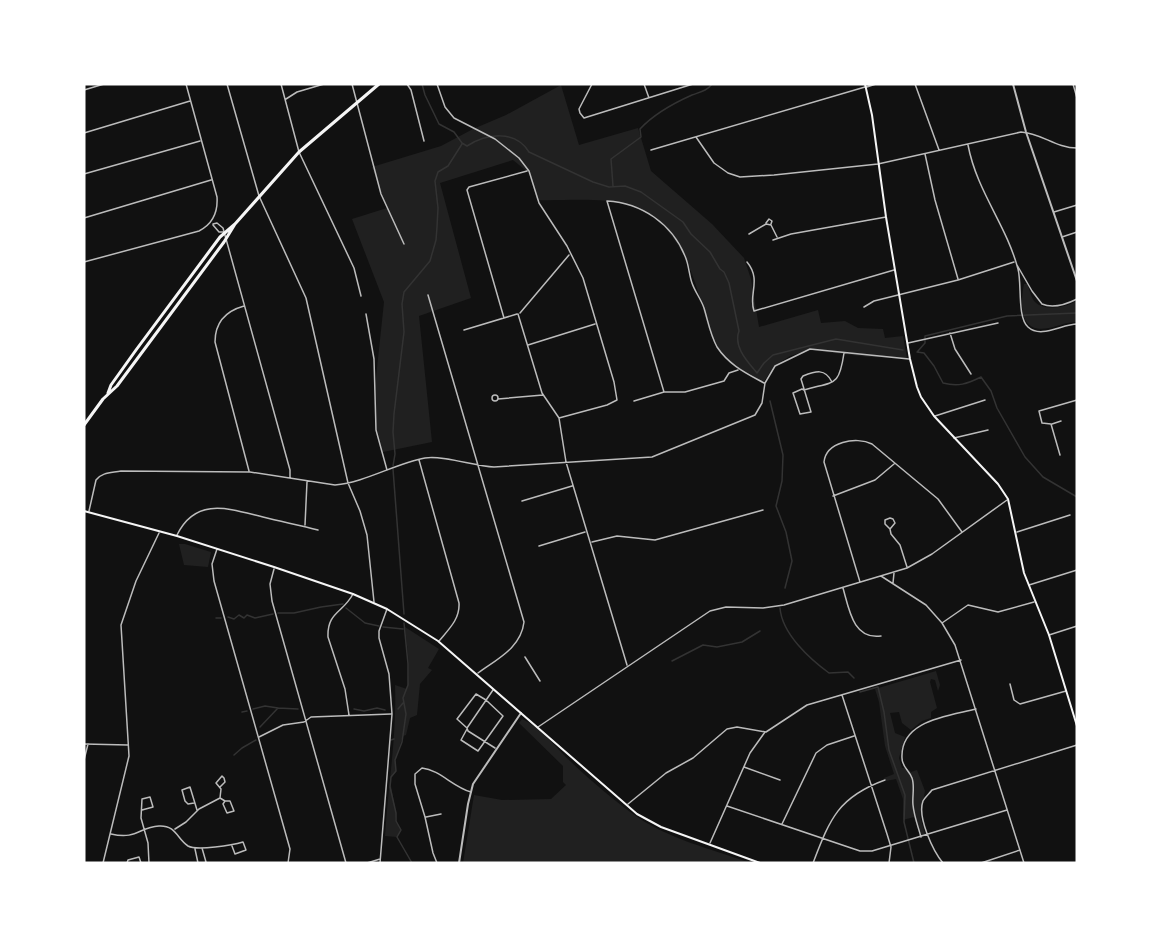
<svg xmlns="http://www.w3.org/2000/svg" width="1161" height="947" font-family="Rubik,sans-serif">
<rect width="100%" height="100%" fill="#111"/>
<path fill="#202020" d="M561,85L579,145L638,128L651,171L712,224L744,258L751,279L759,327L818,310L821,323L845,321L858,328L883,329L885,338L903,336L907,358L869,357L809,350L790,356L774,366L763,383C752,373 736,369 725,358C709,340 706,317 699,295C688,257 669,217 629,205C603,197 565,201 537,200L529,173L513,160L440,183L471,298L419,316L432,442L383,452L375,422V387L384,302L352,219L387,208L372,167L441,146L473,129L506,115Z
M1024,284H1027C1030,290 1031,298 1035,302C1046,312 1066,307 1077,301V322C1067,322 1058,326 1049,328C1019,334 1020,305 1024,284Z
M179,544H185L211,552L208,567L184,565Z
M405,627L439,649L428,668L432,670L420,684L417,715L410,718L406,735L403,736L395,760L396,771L390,780L396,813L395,820L401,831L397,837L385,836C388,786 397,735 395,685L407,689C411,670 407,646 405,627Z
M936,671L940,685L938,691L935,680L931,679L930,682L937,708L931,712V718L922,721L911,730L902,723L899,712L890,713L895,733L905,737L899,758L902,768H906L911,772L917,770L925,791L920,816L925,834L920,836L914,817L903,820V799L896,779L886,781L884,778L894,774L885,746L879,702L875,689Z
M522,719C541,727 555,747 570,761C588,778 612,799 633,814C667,839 712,849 751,863H463L474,795L502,800L551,799L566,785L563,782V766L519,723Z"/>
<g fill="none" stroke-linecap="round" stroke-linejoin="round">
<path stroke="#333" stroke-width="1.5" d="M422,84L425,95L439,124L454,132L462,143
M462,143L467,146C486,134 515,129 529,152L593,182L609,187L625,186L641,192L683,222L691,234L710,252L720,269L724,272L729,283L739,331C733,347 748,362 757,373L764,363L773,355L836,339L903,350
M613,186L611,159L641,137L640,129C653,115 674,103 692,95C700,92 707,91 712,84
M918,351L925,343V336L1007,316L1077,313
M917,352L924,353L934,366L943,383C958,387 967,384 981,377L991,391L997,408L1025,457L1043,477L1077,497
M770,401L783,455L782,481L776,506L786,532L792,561L785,588
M393,466L395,454L393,432L394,414L404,332L402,304L404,292L430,261L436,240L437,227L438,208L435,181L438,172L448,166L462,144
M393,469L404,614
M346,608L365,623L379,626
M780,608C782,634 810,659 829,673L848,672L854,678
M278,613H294L321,607L343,604
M228,617L234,619L239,615L244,618L247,615L255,618L273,614
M216,618H221
M404,623L408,664V685L403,698L406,714L402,742L395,760L396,771L391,777L390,787L396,813V821L401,830L397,837L412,863
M383,627L403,629
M672,661L703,645L717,647L742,642L760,631
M860,692L878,687L884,712L889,750L905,795L904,822L914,863
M253,709L265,706L278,708
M354,709L364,711L377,708L385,710
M398,709L403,703
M242,712L247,711
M260,727L278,708L298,709
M391,740L394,739
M234,755L242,748L256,740"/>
<path stroke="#bcbcbc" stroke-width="1.5" d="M227,84L259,196L306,298L348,483L360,511L367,535L374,602
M281,84L299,152L354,268L361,296
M352,84L381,194L404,244
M407,84L411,90L424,141
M437,84L445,107L454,118L495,139L519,158L529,171L539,203L567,246L583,278L614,382L617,400L607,405L559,418
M592,84L579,109L580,113L584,118L693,84
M644,84L649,98
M915,84L939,150
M1073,84L1077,98
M84,90L104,84
M286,99L297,92L324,84
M84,133L190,101
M696,137L714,163L728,173L740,177L774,175L878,164L1021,132C1041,133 1056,148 1077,148
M968,145C977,192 1006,224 1018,269C1022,284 1017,317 1028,327C1041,339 1062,324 1077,324
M651,150L865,87
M925,154L935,200L958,279
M84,174L200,141
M1054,212L1077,205
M84,218L211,180
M766,223L769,219L772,221L771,224
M213,224L217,223L223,228L290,470V478
M213,225L219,232H223
M749,234L766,224L771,225L777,237
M1062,237L1077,232
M773,240L791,234L886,217
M84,262L199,231C213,224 218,212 217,197L186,84
M747,262C762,280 748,295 754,311L894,270
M1017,265L1032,291L1042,304C1053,309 1067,304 1077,299
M428,295L524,622C521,648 497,659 478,673
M244,306C226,311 215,323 215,342L249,471
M864,307L874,301L958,280L1014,262
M520,313L569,255
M366,314L374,359L376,430L387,470
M518,314L542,393L559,418L566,462L627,665
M504,318L467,190L469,187L527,171
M464,330L517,314
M950,333L955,349L971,374
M908,343L998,323
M528,345L595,324
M832,382C825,368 816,371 803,376L801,379L811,412L800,414L793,393L802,389L804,390C835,381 839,387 844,353
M664,392L607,201C642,203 672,224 685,256C689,265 689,275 692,283C695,292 701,299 704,308C708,321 710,334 717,347C729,365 746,373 764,383
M492 398a3 3 0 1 1 6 0a3 3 0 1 1-6 0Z
M498,399L543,395
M634,401L664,392H685L724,381L729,373L738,370
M935,416L985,400
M1052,424L1061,421
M954,438L988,430
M1060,455L1051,424L1042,423L1039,411L1077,400
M419,460L459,603C460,619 449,629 439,641
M833,496L875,480L894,464
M522,501L572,486
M89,511L96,480C102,472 112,473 121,471L250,472L335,485C366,482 394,464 425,458C443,455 474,466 494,467L652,457L755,415L762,403L765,383L775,366L810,349L909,359
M305,525L307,482
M890,529L885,524V520L890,518L893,519L895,523L890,529L891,534L900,545L907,567
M1017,532L1070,515
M177,535C196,496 230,509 263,517C282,522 300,525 318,530
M592,542L617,536L655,540L763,510
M539,546L585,532
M217,549L212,564L214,581L290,849L288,863
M274,569L270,584L272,601L346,863
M881,576L926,605L942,623L955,645L1024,863
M860,582L824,462C826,442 856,436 872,444L938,499L962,532
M893,583L894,573
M1029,585L1077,570
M843,588C849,609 853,640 881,636
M942,623L968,605L998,612L1034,602
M1049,635L1077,626
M525,657L540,681
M1010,684L1014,700L1020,704L1066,691
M493,690L467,728L468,731L495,748
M842,695L887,834L891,847L889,863
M349,715L345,689L328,637C327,612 343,613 353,594
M538,727L710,611L726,607L763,608L784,605L907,568L932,554L1007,500
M467,728L457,719L476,694L486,700L503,716L478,751L461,740L467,729
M259,737L283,725L304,722L311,717L391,714
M84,744L128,745
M84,760L88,744
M744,767L780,780
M220,787L225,782L224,778L222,776L216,783L221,789L220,798
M194,803L188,804L185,801L182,790L190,787L197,810
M628,804L666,773L693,758L727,729L737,727L766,732L807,705L961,660
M727,806L860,851H872L1007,810
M142,810L153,807L150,797L142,799L141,818L148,843L149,863
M426,817L441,814
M782,824L816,753L827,745L854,736
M175,829L186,822L199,809L220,798L225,801H230L234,811L227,813L223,804L225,801
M111,834C137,840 139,827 159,826C176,825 177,839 188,846C197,851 233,845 243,842L246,850L235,854L232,846
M921,837C918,826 914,816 913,805C912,797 915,786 912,778C909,770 902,767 902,758C900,720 949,716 976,709
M710,843L750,753L765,732
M202,848L206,862L204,863
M195,849L198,863
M103,863L129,756L121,625L136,581L159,533
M127,863L128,860L139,857L141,863
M159,863H165
M367,863L380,859
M380,863L392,714L389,674L379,638V631L387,609
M437,863L433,853L425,817L415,784V774L422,768C440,770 453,787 471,792
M813,863C830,819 838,797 885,780
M943,863C933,851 917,817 923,801C925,797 929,794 932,790L1077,745
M981,863L1020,850"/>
<path stroke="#bcbcbc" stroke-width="2" d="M1013,84L1026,132L1077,281
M866,87L875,84
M459,863L468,804L473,784L521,713"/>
<path stroke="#f5f5f5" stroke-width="2" d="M865,84L872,115L886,217L910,359L917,387L921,397L934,416L998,484L1008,499L1024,573L1049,635L1077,726
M84,511L177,536L274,567L353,594L387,609L438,641L637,814L661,827L760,863"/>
<path stroke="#f5f5f5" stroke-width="3" d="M108,393L111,385L136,350L220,237L235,224L299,152L379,84
M84,425L103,399L117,386L224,242L235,224"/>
</g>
<rect width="1161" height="947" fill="none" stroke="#ffffff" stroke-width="171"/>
</svg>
